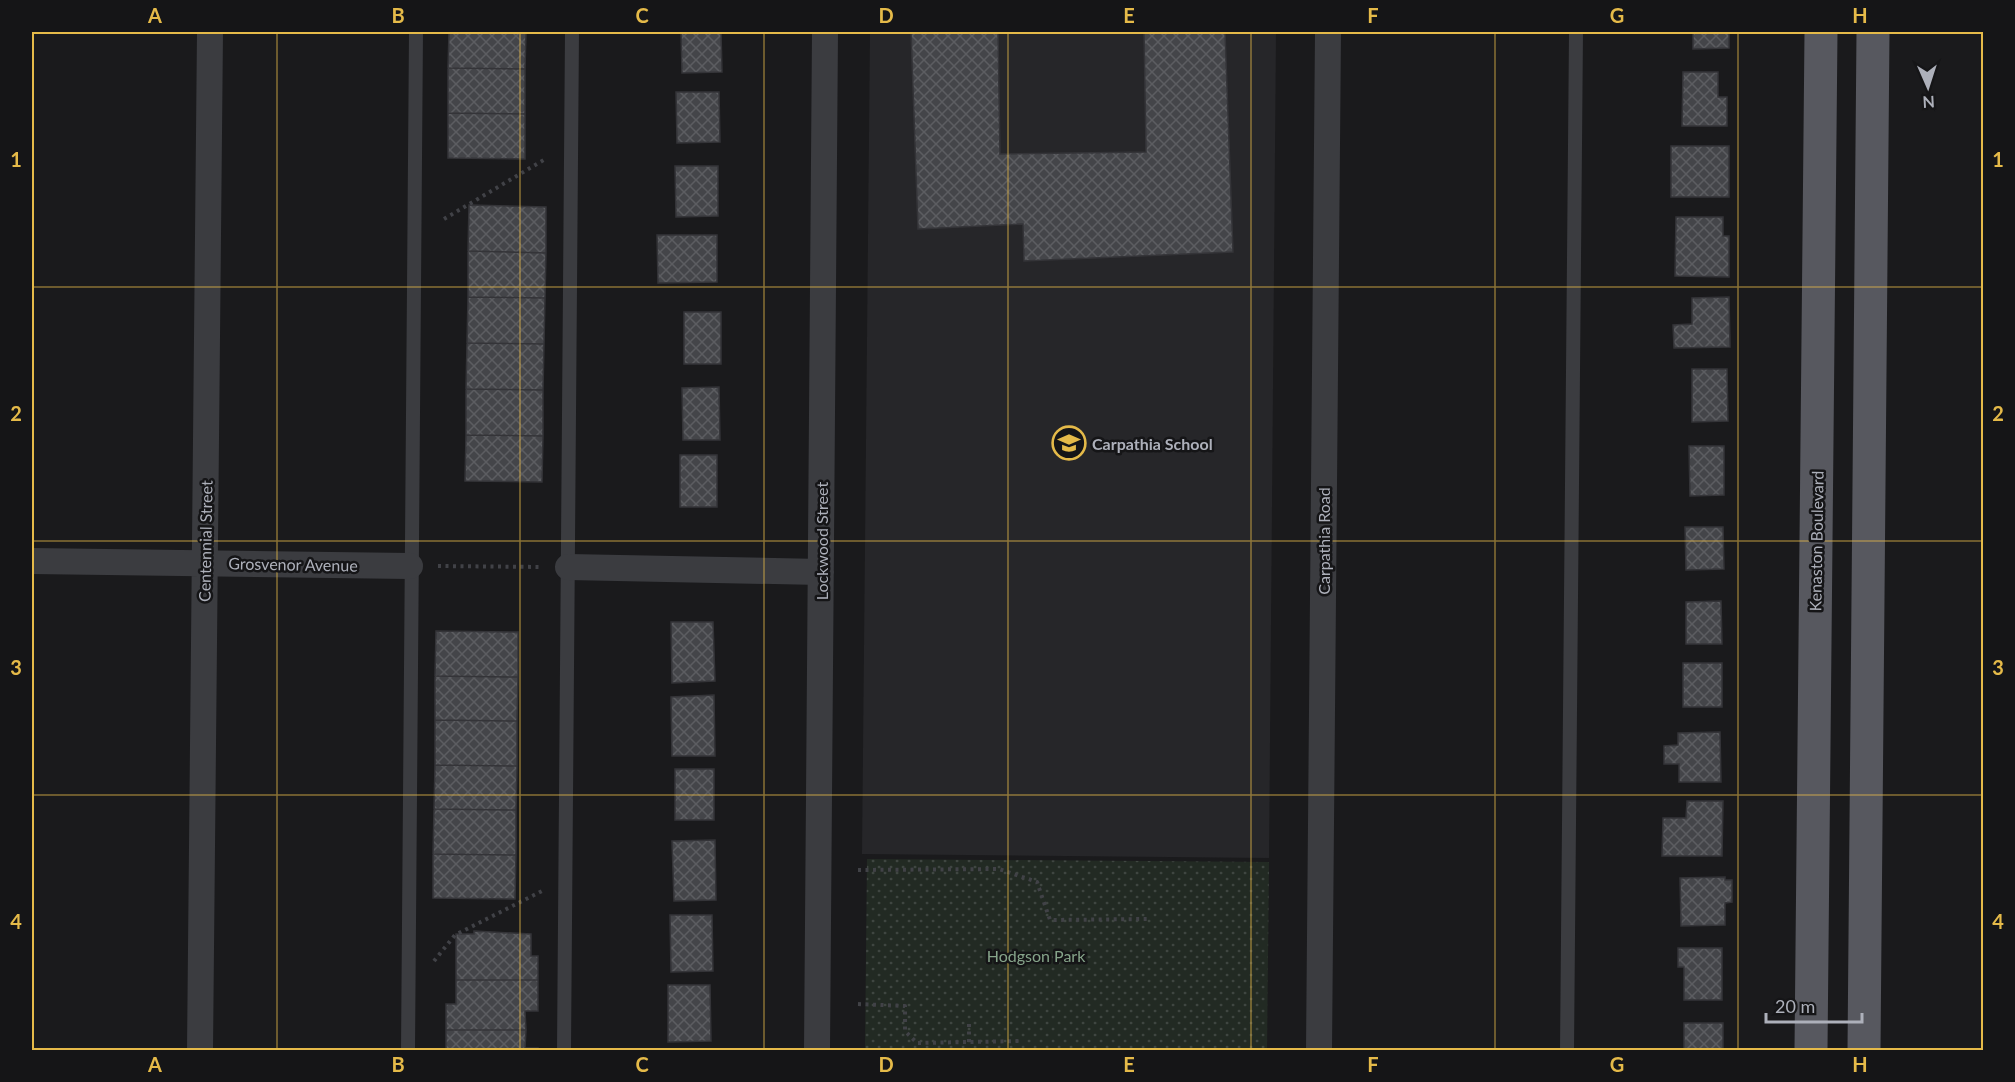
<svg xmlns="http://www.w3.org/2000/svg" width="2015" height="1082" font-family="Lato,sans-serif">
<defs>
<pattern id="park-dots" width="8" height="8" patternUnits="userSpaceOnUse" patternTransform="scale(1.5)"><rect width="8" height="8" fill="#222a23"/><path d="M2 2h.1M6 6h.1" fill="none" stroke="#3f4641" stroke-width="1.8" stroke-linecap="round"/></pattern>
<pattern id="building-cross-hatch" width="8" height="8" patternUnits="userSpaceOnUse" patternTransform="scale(1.5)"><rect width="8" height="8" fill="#444549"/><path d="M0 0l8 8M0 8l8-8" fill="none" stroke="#5c5d61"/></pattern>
</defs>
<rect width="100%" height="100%" fill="#1a1a1c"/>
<path fill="#262629" d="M870,32H1276L1269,858L862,854Z"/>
<path fill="url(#park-dots)" d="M867,859L1269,862L1267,1050H865Z"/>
<path fill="url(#building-cross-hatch)" stroke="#343438" stroke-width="1.5" d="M449,32H526L525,69L448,68Z
M681,32H721L722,72L682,73Z
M911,32H998L1000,154L1146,152L1144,32H1225L1233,252L1024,261L1023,224L918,229Z
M1693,32H1729V48L1693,49Z
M448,68L525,69V114L448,113Z
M1683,72H1718V97H1727V126H1682Z
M676,92H719L720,142L677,143Z
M448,113L525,114V159L448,158Z
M1671,146H1729V197H1671Z
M675,166H718V216L676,217Z
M469,205L546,207V253L468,251Z
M1676,217H1723V236H1729V277L1675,276Z
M657,235H717V282L658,283Z
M468,251L546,253L545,298L468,297Z
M468,297L545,298L544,344L467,343Z
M1729,297L1730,347L1674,348L1673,325L1692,324V298Z
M684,312H721V364H684Z
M467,343L544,344L543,390L466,389Z
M1692,369H1727L1728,421L1692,422Z
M719,387L720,440H683L682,388Z
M466,389L543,390V436L466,435Z
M466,435L543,436L542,482L465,481Z
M1689,446H1724V495L1690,496Z
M680,455H717V507H680Z
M1685,527H1723L1724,569L1686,570Z
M1721,601L1722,644H1686V602Z
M671,622H713L715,681L672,683Z
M436,631L518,632V677L435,676Z
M1683,663H1722V707H1683Z
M435,676L518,677L517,721L435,720Z
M714,695L715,756H672L671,697Z
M435,720L517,721V766L435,765Z
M1720,732L1721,782H1679V764H1664V746L1678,745V733Z
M435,765L517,766L516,810L434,809Z
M675,769H714V820H675Z
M1687,801H1723L1722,856H1662L1663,818H1686Z
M434,809L516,810V855L433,854Z
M715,840L716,900L674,901L672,841Z
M433,854L516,855L515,899L433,898Z
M1725,877V880H1732V902L1725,903V925L1681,926L1680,878Z
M670,915H712L713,971L671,972Z
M474,931L531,934V956H538V980H456V934H474Z
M1678,948H1722V1000H1684V967H1678Z
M456,980H538V1011H525L526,1030H446V1004H456Z
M668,985H710L711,1041L668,1042Z
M1684,1023H1723V1050H1684Z
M446,1030H526L525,1048H538V1050H446Z"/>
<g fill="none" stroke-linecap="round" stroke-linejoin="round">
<path stroke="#414247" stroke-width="4" stroke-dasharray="3 4.5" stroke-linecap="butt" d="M444,219L547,158
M438,566L541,567
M858,870L999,869L1037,882L1050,920L1148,919
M434,961L455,935L542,891
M858,1004L905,1006V1031L917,1043L1021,1041
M969,1042V1020"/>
<path stroke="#3b3c40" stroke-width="14" d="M408,1050L416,32
M564,1050L572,32
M1567,1050L1576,32"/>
<path stroke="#3b3c40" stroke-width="26" d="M32,561L410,566
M568,567L821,572
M200,1050L210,32
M817,1050L825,32
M1319,1050L1328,32"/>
<path stroke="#57585f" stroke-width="33" d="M1811,1050L1821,32
M1864,1050L1873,32"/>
</g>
<path fill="none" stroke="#e5ba49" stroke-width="1.5" stroke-opacity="0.55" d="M277,32V1050M520,32V1050M764,32V1050M1008,32V1050M1251,32V1050M1495,32V1050M1738,32V1050M32,287H1984M32,541H1984M32,795H1984"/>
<defs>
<symbol id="school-ring" viewBox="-11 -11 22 22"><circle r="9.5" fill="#151517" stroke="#e5ba49" stroke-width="1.5"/><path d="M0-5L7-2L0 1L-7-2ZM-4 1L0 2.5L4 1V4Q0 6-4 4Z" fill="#e5ba49"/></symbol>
</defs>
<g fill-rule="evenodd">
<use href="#school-ring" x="1050" y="424" width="38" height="38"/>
</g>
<g text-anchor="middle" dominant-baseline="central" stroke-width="5" stroke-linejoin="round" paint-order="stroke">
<g font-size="16" font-weight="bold" fill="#adb0ba" stroke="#151517" text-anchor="start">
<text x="1092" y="443">Carpathia School</text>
</g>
<g font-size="16" fill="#adb0ba" stroke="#151517">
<text transform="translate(205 541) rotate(-89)">Centennial Street</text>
<text transform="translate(821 541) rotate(-90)">Lockwood Street</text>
<text transform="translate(1323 541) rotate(-90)">Carpathia Road</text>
<text transform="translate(1816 541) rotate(-89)">Kenaston Boulevard</text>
<text transform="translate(293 564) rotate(1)">Grosvenor Avenue</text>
</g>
<g font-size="16" fill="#86a48a" stroke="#151517">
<text x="1036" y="955">Hodgson Park</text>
</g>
</g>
<rect width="2015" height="1082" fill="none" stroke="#151517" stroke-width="66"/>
<g transform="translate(1928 87) rotate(177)" stroke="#151517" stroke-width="4.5" paint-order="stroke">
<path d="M0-4.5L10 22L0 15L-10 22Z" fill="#adb0ba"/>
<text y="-9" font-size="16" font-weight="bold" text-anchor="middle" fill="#adb0ba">N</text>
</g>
<path d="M1766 1013v9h96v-9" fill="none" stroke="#adb0ba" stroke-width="3"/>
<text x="1775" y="1013" font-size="18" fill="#adb0ba" stroke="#151517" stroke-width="4.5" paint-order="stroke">20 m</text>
<rect x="33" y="33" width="1949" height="1016" fill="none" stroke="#e5ba49" stroke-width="2"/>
<g font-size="20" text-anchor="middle" font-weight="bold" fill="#e5ba49">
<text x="155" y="23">A</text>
<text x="398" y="23">B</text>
<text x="642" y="23">C</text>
<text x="886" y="23">D</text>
<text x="1129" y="23">E</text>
<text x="1373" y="23">F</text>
<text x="1617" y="23">G</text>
<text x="1860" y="23">H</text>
<text x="16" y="167">1</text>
<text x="1998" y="167">1</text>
<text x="16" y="421">2</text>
<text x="1998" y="421">2</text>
<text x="16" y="675">3</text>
<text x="1998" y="675">3</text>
<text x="16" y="929">4</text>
<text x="1998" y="929">4</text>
<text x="155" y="1072">A</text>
<text x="398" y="1072">B</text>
<text x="642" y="1072">C</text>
<text x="886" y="1072">D</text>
<text x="1129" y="1072">E</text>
<text x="1373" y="1072">F</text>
<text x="1617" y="1072">G</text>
<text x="1860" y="1072">H</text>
</g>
</svg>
